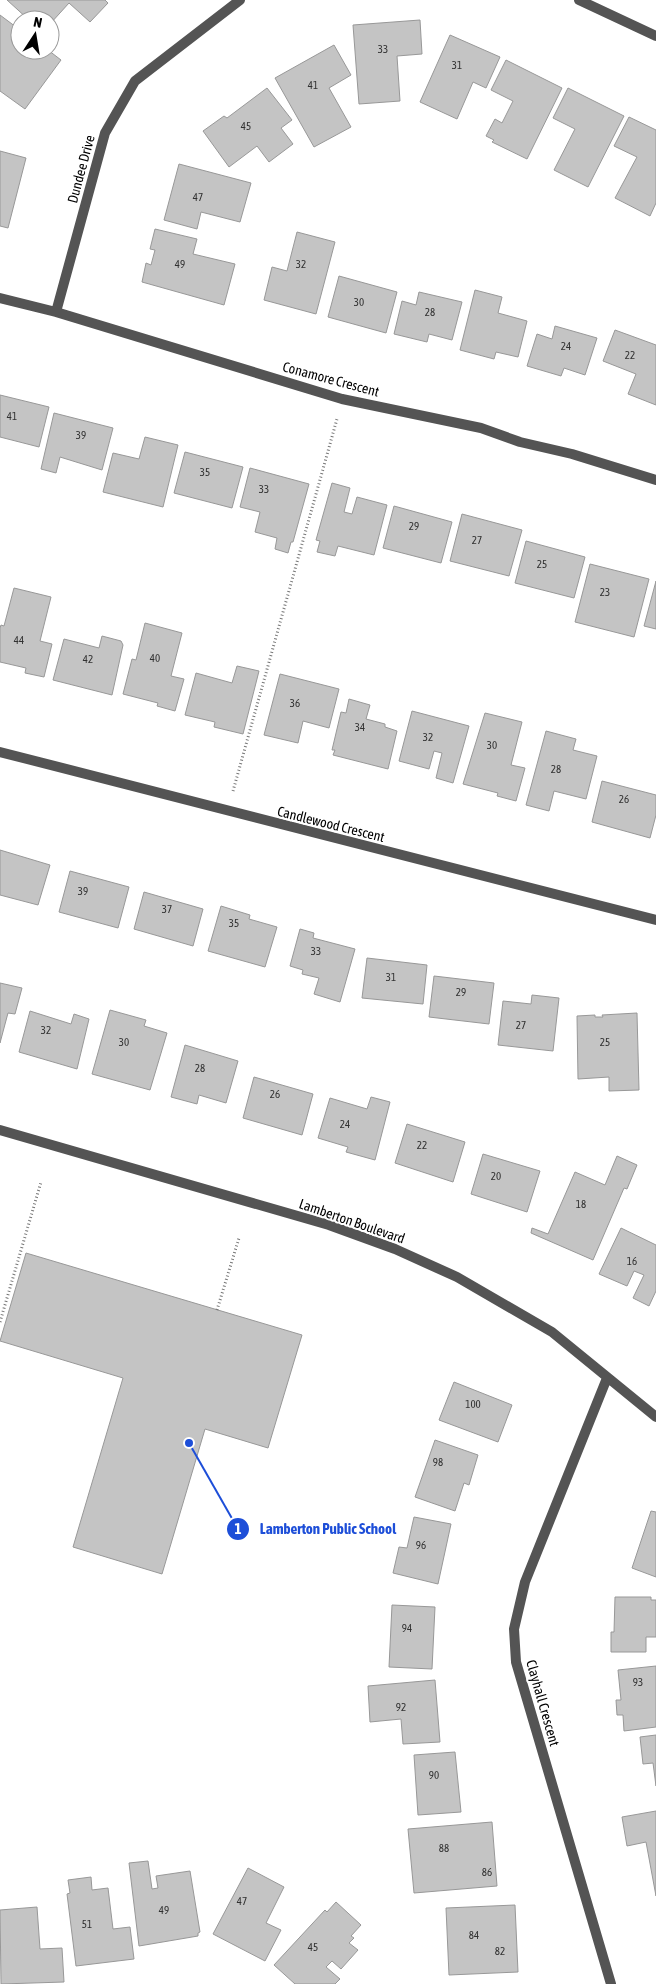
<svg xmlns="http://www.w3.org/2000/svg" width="656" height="1984" font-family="'Asap Condensed',sans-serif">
<rect width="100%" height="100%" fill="#fff"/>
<path fill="#c4c4c4" stroke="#989898" d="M7,0H105L108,3L90,22L69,3L50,24V20H29Z
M0,15L20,30V50H48L61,60L25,109L0,91Z
M420,20L422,54L397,56L400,101L359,104L353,25Z
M450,35L500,57L486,88L473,82L457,119L420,102Z
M334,45L351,75L329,88L351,127L314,147L275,78Z
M506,60L562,88L527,159L492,142L494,140L486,136L495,119L502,123L513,101L491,90Z
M267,88L292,120L281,128L293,144L269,162L257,146L229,167L203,131L224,116L227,118Z
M568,88L624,116L588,187L554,170L575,129L553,118Z
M629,117L656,130V203L650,216L615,198L637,157L614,146Z
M0,151L26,158L8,228L0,226Z
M179,164L251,183L240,222L201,212L197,229L164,220Z
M155,229L197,239L193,254L235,264L224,305L142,282L146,263L151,265L155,250L150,249Z
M297,232L335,242L316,314L264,300L272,267L287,271Z
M339,276L397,292L386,333L328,317Z
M475,290L502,297L498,313L527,321L518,357L496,352L494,359L460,350Z
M419,292L462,302L452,340L429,334L427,342L394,334L402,301L416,305Z
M555,326L597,338L585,375L564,368L561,376L527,366L537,334L552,339Z
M615,330L656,345V405L628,394L636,374L603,361Z
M0,395L49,407L39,447L0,437Z
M54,413L113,428L102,470L60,457L56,473L41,469Z
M145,437L178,445L163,507L103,492L113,453L139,459Z
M185,452L243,467L232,508L174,493Z
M250,468L309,484L293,542H291L288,553L275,549L277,538L255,532L260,512L240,507Z
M332,483L350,488L344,512L352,514L357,497L387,505L374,555L338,546L335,556L317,552L320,541L316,540Z
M394,506L452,522L441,563L383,548Z
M462,514L522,530L509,576L450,561Z
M526,541L585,557L574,598L515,583Z
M590,564L649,579L634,637L575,622Z
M656,581V629L644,626Z
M14,588L51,597L40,641L52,644L44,677L25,673L26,668L0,662V628L1,625L4,626Z
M145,623L182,633L171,676L184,679L175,711L157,706L158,703L123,694L132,659L136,660Z
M102,636L121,641L123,645L112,695L53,680L64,639L99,648Z
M237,666L259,671L243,734L214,727L215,722L185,715L196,673L232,683Z
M280,674L339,689L329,728L303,721L298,743L264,735Z
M349,699L370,705L366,719L385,724V727L397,731L388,769L333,755L335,750H332L341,712L346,713Z
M412,711L469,726L453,783L436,778L442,753L434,751L429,769L399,761Z
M485,713L522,722L511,765L525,768L516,801L497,796L498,793L463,784Z
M546,731L576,739L573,750L597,756L586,799L554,791L549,811L526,805Z
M602,781L656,795V815L650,838L592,822Z
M0,850L50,865L38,905L0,895Z
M70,871L129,887L118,928L59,912Z
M144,892L203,909L193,946L134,929Z
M221,906L250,915L249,919L277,927L265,967L208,951Z
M300,929L314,933L313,938L355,949L340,1002L314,994L319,978L302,974L303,970L290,966Z
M367,958L427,965L423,1004L362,998Z
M434,976L494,983L489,1024L429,1017Z
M0,983L22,988L15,1014L8,1013L0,1043Z
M532,995L559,998L553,1051L498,1045L503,1001L531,1004Z
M110,1010L146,1020L144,1026L167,1033L150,1090L92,1074Z
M30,1011L71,1024L74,1014L89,1019L77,1069L19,1052Z
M637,1013L639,1090L609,1091V1077L578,1079L577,1016L595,1015V1017H603L602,1015Z
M185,1045L238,1061L226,1103L199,1095L197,1104L171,1097Z
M254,1077L313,1094L302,1135L243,1118Z
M371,1097L390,1102L375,1160L346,1152L348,1147L318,1138L330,1098L367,1109Z
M407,1124L465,1142L453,1182L395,1163Z
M483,1154L540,1171L527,1212L471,1194Z
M617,1156L637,1165L627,1189L624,1188L593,1260L531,1233L532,1228L548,1234L575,1172L605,1185Z
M621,1228L656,1245V1291L649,1306L633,1298L644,1275L634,1271L627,1286L599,1274Z
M26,1253L302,1335L268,1448L205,1429L162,1574L73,1547L123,1378L0,1341Z
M454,1382L512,1405L498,1442L439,1420Z
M435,1440L478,1455L469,1485L464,1483L455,1511L415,1497Z
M651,1511L656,1512V1577L632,1568Z
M414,1517L451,1524L438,1584L393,1573L399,1547L407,1548Z
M615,1597H651V1600H656V1637H646V1652H611V1632H614Z
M392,1605L435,1607L432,1669L389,1667Z
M656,1666V1727L624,1731L623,1715H617L616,1700H621L618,1670Z
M435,1680L440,1742L403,1744L401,1719L370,1722L368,1686Z
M656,1735V1786L653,1763L643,1764L640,1737Z
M455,1752L461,1812L418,1815L414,1755Z
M656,1811V1896L646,1842L627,1846L622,1817Z
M492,1822L497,1886L414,1893L408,1829Z
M148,1861L152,1889L158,1888L156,1876L190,1871L200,1932L198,1933V1936L139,1946L129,1863Z
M248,1868L284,1887L266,1923L281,1930L265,1961L213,1934Z
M91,1877L92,1890L108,1888L113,1929L130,1927L134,1959L76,1966L67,1894L70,1893L68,1880Z
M336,1902L361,1925L351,1936L354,1938L349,1943L358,1950L341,1969L332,1961L326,1967L340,1979L335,1984H295L274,1965L325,1910L327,1912Z
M515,1905L518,1972L449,1975L446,1908Z
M37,1907L40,1949L62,1948L64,1982L1,1984L0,1910Z"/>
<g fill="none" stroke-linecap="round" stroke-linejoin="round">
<path stroke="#767676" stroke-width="3" stroke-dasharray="1 2.5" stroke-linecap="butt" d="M233,791L337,419
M217,1310L239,1238
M0,1322L41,1182"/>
<path stroke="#545454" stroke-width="10" d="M579,0L656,36
M0,298L56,312L342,399L481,428L520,442L572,454L656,480
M56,312L105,133L135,81L240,0
M0,752L656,920
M0,1130L329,1225L395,1249L457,1277L552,1332L656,1417
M607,1378L525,1582L514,1629L516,1662L611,1984"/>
</g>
<g text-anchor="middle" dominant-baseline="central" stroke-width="4" stroke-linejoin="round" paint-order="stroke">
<g font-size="11" fill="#313131">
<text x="383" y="49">33</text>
<text x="457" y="65">31</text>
<text x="313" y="85">41</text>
<text x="246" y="126">45</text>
<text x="198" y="197">47</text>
<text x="180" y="264">49</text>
<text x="301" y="264">32</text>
<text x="359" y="302">30</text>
<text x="430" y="312">28</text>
<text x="566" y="346">24</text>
<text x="630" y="355">22</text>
<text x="12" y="416">41</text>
<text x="81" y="435">39</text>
<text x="205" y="472">35</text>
<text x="264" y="489">33</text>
<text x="414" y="526">29</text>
<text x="477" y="540">27</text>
<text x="542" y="564">25</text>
<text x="605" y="592">23</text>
<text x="19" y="640">44</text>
<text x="155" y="658">40</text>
<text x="88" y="659">42</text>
<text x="295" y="703">36</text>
<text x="360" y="727">34</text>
<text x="428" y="737">32</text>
<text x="492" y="745">30</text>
<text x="556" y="769">28</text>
<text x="624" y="799">26</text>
<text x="83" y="891">39</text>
<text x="167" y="909">37</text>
<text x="234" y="923">35</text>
<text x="316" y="951">33</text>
<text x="391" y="977">31</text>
<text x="461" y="992">29</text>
<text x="521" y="1025">27</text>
<text x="46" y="1030">32</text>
<text x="124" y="1042">30</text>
<text x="605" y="1042">25</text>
<text x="200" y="1068">28</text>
<text x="275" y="1094">26</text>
<text x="345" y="1124">24</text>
<text x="422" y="1145">22</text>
<text x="496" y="1176">20</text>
<text x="581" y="1204">18</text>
<text x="632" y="1261">16</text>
<text x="473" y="1404">100</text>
<text x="438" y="1462">98</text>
<text x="421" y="1545">96</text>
<text x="407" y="1628">94</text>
<text x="638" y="1682">93</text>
<text x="401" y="1707">92</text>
<text x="434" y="1775">90</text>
<text x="444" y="1848">88</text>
<text x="487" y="1872">86</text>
<text x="242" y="1901">47</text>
<text x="164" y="1910">49</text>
<text x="87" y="1924">51</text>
<text x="474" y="1935">84</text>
<text x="313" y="1947">45</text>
<text x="500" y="1951">82</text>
</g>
<g font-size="14" fill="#000" stroke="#fff">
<text transform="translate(81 169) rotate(-75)">Dundee Drive</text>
<text transform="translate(331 379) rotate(15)">Conamore Crescent</text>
<text transform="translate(331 824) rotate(14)">Candlewood Crescent</text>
<text transform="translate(352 1221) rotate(19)">Lamberton Boulevard</text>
<text transform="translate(543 1703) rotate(74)">Clayhall Crescent</text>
</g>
</g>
<path fill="none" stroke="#1d4ed8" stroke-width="2" d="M189 1443L238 1529"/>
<g fill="#1d4ed8" stroke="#fff" stroke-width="2">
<circle cx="189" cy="1443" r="5"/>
<circle cx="238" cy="1529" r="12"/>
</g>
<g font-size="15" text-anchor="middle" font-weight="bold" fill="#fff">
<text x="238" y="1534">1</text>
</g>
<g font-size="15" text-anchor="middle" font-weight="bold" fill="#1d4ed8" stroke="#fff" stroke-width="4" stroke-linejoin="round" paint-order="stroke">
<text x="328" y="1534">Lamberton Public School</text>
</g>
<g transform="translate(35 35) rotate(12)"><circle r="24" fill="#ffffff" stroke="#999999"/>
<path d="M0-4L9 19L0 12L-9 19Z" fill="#000000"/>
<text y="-8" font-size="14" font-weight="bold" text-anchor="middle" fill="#000000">N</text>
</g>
</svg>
